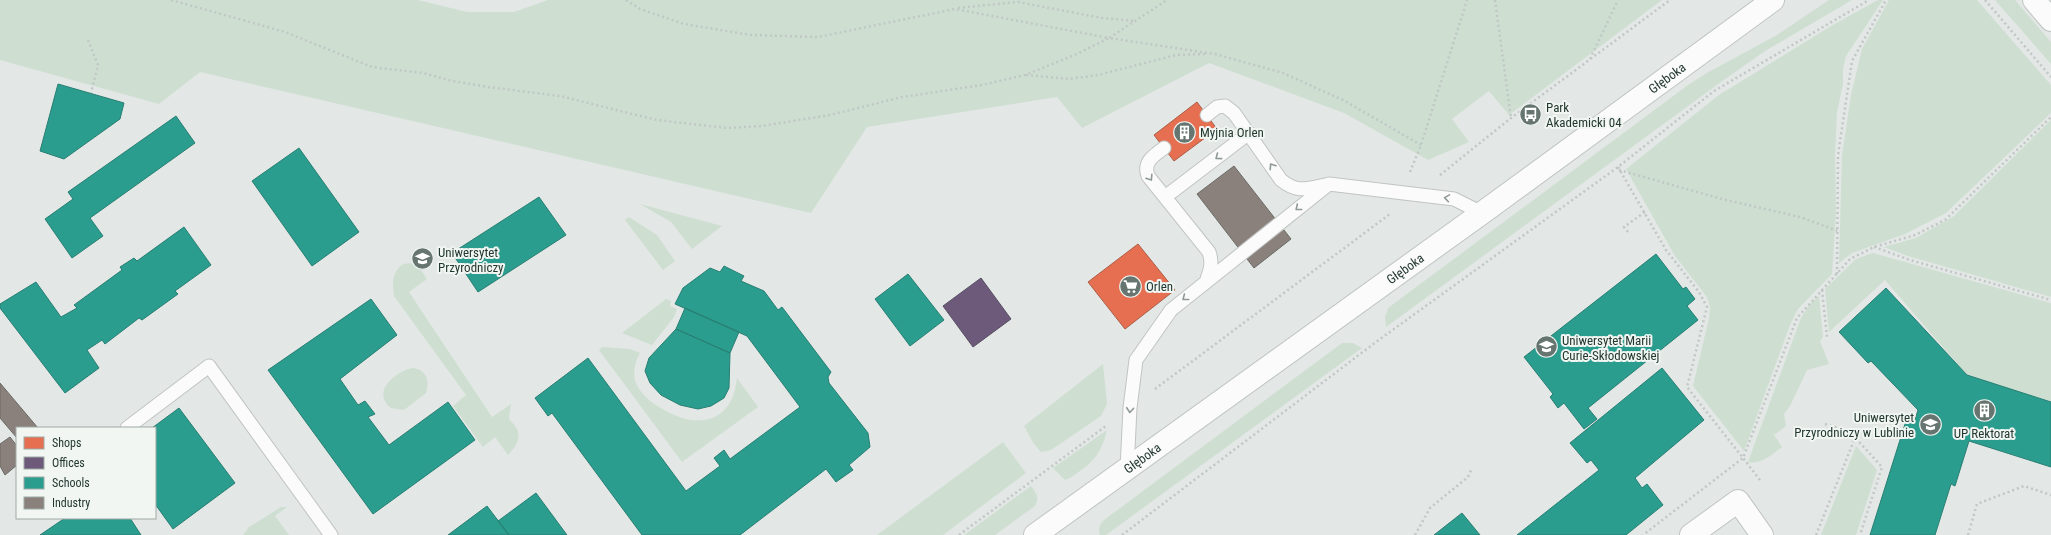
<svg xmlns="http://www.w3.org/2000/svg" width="2051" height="535" font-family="'Roboto Condensed',sans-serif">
<rect width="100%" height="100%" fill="#e3e7e5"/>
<path fill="#cedfd2" d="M0,0H418L467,12H514L548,0H1662L1509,115L1489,91L1452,119L1469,142L1428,160L1344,113L1209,63L1082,128L1057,97L867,127L811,213L200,72L159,104L0,60Z
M1829,0H1852L1765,51L1721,82L1386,327L1385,317L1388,308L1688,85L1705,74L1777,35Z
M1878,0H1883L1846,56L1843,69V84L1837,112L1835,156L1836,213L1832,274L1798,309L1790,325L1744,451L1693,386L1709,318L1710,307L1707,297L1675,256L1626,169L1719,95L1831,26Z
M1889,0H1977L2051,85V113L1946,213L1905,234L1852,253L1839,263L1842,155L1851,95L1862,49Z
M1995,0H2015L2051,42V64Z
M2051,120V297L1908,256L1884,247L1916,238L1954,216Z
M640,204L722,226L692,249L671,222Z
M629,217L657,235L675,261L663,270L625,220Z
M1873,253L2051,303V402L1967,375L1885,280L1829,332L1825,289L1856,259Z
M413,263L418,266L427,279L409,292L492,417L511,404L509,418C510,422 513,422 515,426C523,436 516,447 508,455L495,437L483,447L453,406L466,395L394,296C392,283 392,272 403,264Z
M1819,296L1823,337L1820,341L1829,364L1807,370L1790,406L1784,414L1786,426L1774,435L1782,447C1773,454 1761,465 1748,462L1801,318L1810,304Z
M666,299L671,301L670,306L677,309L674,317L652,345L622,333Z
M1342,343H1353L1362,348L1106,535H1100C1098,528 1099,525 1104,520Z
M602,347L630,349L640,353C635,362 632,373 636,383C641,395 653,404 664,410C699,430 733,422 737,378L758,407L682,462L599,350Z
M1103,364L1107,404L1101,416L1051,450L1041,452L1034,444L1024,426Z
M412,368C426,369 430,380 426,393L404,410L391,408C371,393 394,372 412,368Z
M1107,430C1101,456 1091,464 1070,478L1065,480L1053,468Z
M1003,442L1026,473L943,535H877Z
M1856,446L1877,470L1856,535H1821Z
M1031,486C1036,493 1040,497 1035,506L995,535H964Z
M281,507H287L275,516L289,535H243L249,527Z"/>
<path fill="#e76f51" stroke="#ac5e47" d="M1197,102L1217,129L1174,161L1154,135Z
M1138,244L1175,290L1125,329L1088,282Z"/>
<path fill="#6d597a" stroke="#574f64" d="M981,278L1011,319L973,347L943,306Z"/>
<path fill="#2a9d8f" stroke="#287f73" d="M58,84L124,103L120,119L64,159L40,151Z
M176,116L195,143L90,218L103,236L72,258L45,219L73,199L68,192Z
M299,148L359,232L312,266L252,181Z
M539,197L566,235L478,292L452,253Z
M184,227L211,265L175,291L178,294L142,320L139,318L105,344L102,340L87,350L99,368L65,393L0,308V304L36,282L61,317L77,308L74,305L122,270L120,267L134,258L137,261Z
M1656,254L1683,289L1686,287L1695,299L1687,306L1698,320L1588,408L1597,419L1584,429L1564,403L1558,408L1550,397L1553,394L1524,357Z
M724,266L744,276L741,281L764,291L778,310L782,307L831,372L828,377L829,383L868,433L870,447L849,465L853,470L836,482L826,469L740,535H642L552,413L548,416L535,398L588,358L686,491L720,466L714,458L724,450L730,459L800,407L747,336L675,304L683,288L710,268L720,272Z
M908,274L944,320L910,346L875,299Z
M1886,288L1967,375L2051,402V467L1969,441L1955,486L1951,484L1935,535H1870L1906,421L1914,423L1918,410L1871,361L1868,363L1839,332Z
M371,299L397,335L340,379L358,405L365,401L375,414L368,417L389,445L448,402L475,440L373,514L268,370Z
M685,308L739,332L730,353L676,329Z
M676,329L730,353L729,388L724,398L711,406L698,409L680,405L661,395L650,383L645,371L649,358Z
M1662,368L1704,420L1635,478L1642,488L1647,484L1663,505L1626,535H1517L1599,470L1591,460L1587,463L1570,443Z
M179,408L235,483L173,529L155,504V428H152Z
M536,493L567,535H509L498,521Z
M487,506L509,535H448Z
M1462,513L1480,535H1434Z
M65,518H130L141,535H40Z"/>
<path fill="#8a817c" stroke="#6b6b66" d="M1234,166L1291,239L1254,268L1197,194Z
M0,383L38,428H17V438L0,418Z
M10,437L17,446V465L5,475L0,466V444Z"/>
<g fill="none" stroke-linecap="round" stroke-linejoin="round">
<defs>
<path id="lane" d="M1207,115L1217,107L1225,106L1234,113L1281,180C1297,193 1306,189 1325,185
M1164,148C1153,156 1143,162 1148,176L1209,252C1213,263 1210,271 1206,282
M1165,197L1249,133
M127,428L209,366L331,535
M1127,469L1130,408L1136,360L1171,310L1329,184L1454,199L1482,213"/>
<path id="street" d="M1691,535L1738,501L1762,535"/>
<g id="secondary">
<path d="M2034,0L2051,20"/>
<path id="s1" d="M1035,535L1482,213L1773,0"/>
</g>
</defs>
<use href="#lane" stroke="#c0c4c2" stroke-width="15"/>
<use href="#street" stroke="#c0c4c2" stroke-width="24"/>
<use href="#secondary" stroke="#bfc5c2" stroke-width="24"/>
<path stroke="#c0c7c5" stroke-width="2.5" stroke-dasharray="2 3" stroke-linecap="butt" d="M171,0L285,32L372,67L423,73L452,81L488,87L560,96L657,120L727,128L762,126L830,115L902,97L982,85L1025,75L1077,54L1109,38L1215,54L1283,73L1343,100L1421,145
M626,0L640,9L684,24L751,35L818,37L955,9L1109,38L1167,0
M1495,0L1511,118
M1985,0L2051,77
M958,8L1018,2L1102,18L1135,21
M88,40L98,65L91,93
M1590,59L1618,0
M1026,75L1069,79L1098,75L1176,55L1206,54
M1618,167L1666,250L1699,292L1707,307L1687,387L1743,458L1643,535
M1619,170L1722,199L1800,217L1838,231
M1410,172L1421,145L1467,0
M1440,175L1511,118L1670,0
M1628,232L1624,227L1645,212
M1874,247L1910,260L2051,300
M1837,274L1838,155L1852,61L1886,0
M1822,290L1827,337
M1155,389L1390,214
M1825,424L1850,432L1882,467L1860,535
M1760,480L1743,458L1797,318L1850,259L1874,247L1915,235L1945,220L2051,117
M959,535L1106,426
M1122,535L1376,342L1618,167L1714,91L1869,0
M1415,535L1430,508L1468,477L1472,468
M1816,535L1855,438
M1968,535L1977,504L2024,486L2051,495"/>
<use href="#lane" stroke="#fbfbfb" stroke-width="13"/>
<use href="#street" stroke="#fbfbfb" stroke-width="22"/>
<use href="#secondary" stroke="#fbfbfb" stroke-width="22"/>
</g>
<defs><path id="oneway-chevron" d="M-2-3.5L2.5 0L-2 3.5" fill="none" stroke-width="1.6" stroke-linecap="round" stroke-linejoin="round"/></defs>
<g stroke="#8f9a96">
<use href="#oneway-chevron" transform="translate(1218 157) rotate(143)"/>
<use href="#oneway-chevron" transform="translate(1272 166) rotate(-124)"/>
<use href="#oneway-chevron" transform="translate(1150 178) rotate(57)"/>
<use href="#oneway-chevron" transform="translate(1447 198) rotate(-171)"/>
<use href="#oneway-chevron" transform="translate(1298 208) rotate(141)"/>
<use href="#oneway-chevron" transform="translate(1185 298) rotate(142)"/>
<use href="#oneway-chevron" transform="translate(1130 410) rotate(95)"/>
</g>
<defs>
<symbol id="bus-disc" viewBox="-11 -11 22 22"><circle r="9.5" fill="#667570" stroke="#f1f6f3"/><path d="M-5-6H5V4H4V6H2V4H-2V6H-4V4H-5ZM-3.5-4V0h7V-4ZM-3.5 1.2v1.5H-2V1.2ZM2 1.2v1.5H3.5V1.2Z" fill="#fff"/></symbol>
<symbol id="building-disc" viewBox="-11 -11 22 22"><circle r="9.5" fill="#667570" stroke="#f1f6f3"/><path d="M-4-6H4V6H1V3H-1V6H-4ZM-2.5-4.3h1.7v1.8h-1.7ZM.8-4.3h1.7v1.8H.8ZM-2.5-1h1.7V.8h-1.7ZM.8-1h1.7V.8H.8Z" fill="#fff"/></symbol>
<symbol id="university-disc" viewBox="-11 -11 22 22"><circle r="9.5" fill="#667570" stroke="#f1f6f3"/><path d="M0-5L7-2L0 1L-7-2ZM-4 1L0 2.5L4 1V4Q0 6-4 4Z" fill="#fff"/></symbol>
<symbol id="supermarket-disc" viewBox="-11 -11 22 22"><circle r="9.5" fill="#667570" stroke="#f1f6f3"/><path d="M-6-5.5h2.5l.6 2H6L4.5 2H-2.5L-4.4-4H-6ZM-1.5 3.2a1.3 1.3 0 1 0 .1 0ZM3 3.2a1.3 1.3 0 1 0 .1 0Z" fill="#fff"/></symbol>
</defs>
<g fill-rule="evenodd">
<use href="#bus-disc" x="1518" y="102" width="25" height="25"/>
<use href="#building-disc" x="1172" y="120" width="25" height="25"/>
<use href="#university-disc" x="410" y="246" width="25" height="25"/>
<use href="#supermarket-disc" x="1118" y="274" width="25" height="25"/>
<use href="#university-disc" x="1534" y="334" width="25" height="25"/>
<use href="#building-disc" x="1972" y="398" width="25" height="25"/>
<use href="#university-disc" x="1918" y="412" width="25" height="25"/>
</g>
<g text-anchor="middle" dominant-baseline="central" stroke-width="4" stroke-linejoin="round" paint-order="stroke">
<g font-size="13" fill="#233831" stroke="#f1f6f3">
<text stroke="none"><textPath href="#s1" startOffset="780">Głęboka</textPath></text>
<text stroke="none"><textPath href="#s1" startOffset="456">Głęboka</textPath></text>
<text stroke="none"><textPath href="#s1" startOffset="132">Głęboka</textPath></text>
</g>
<g font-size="13" fill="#233831" stroke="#f1f6f3" text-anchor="start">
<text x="1546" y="107">Park<tspan x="1546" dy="15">Akademicki 04</tspan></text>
<text x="1200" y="132">Myjnia Orlen</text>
<text x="438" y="252">Uniwersytet<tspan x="438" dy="15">Przyrodniczy</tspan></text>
<text x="1146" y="286">Orlen</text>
<text x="1562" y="340">Uniwersytet Marii<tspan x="1562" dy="15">Curie-Skłodowskiej</tspan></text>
<text x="1914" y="417" text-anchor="end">Uniwersytet<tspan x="1914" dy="15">Przyrodniczy w Lublinie</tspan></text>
<text x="1984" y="433" text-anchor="middle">UP Rektorat</text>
</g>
</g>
<rect x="16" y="427" width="140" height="92" fill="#f1f6f3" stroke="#9faaa5"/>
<rect x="24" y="437" width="20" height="12" fill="#e76f51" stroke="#9faaa5"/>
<text x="52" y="447" font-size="12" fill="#233831">Shops</text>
<rect x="24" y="457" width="20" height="12" fill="#6d597a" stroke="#9faaa5"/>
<text x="52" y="467" font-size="12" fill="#233831">Offices</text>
<rect x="24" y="477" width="20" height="12" fill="#2a9d8f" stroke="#9faaa5"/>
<text x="52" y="487" font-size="12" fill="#233831">Schools</text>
<rect x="24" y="497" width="20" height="12" fill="#8a817c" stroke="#9faaa5"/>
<text x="52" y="507" font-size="12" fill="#233831">Industry</text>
</svg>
